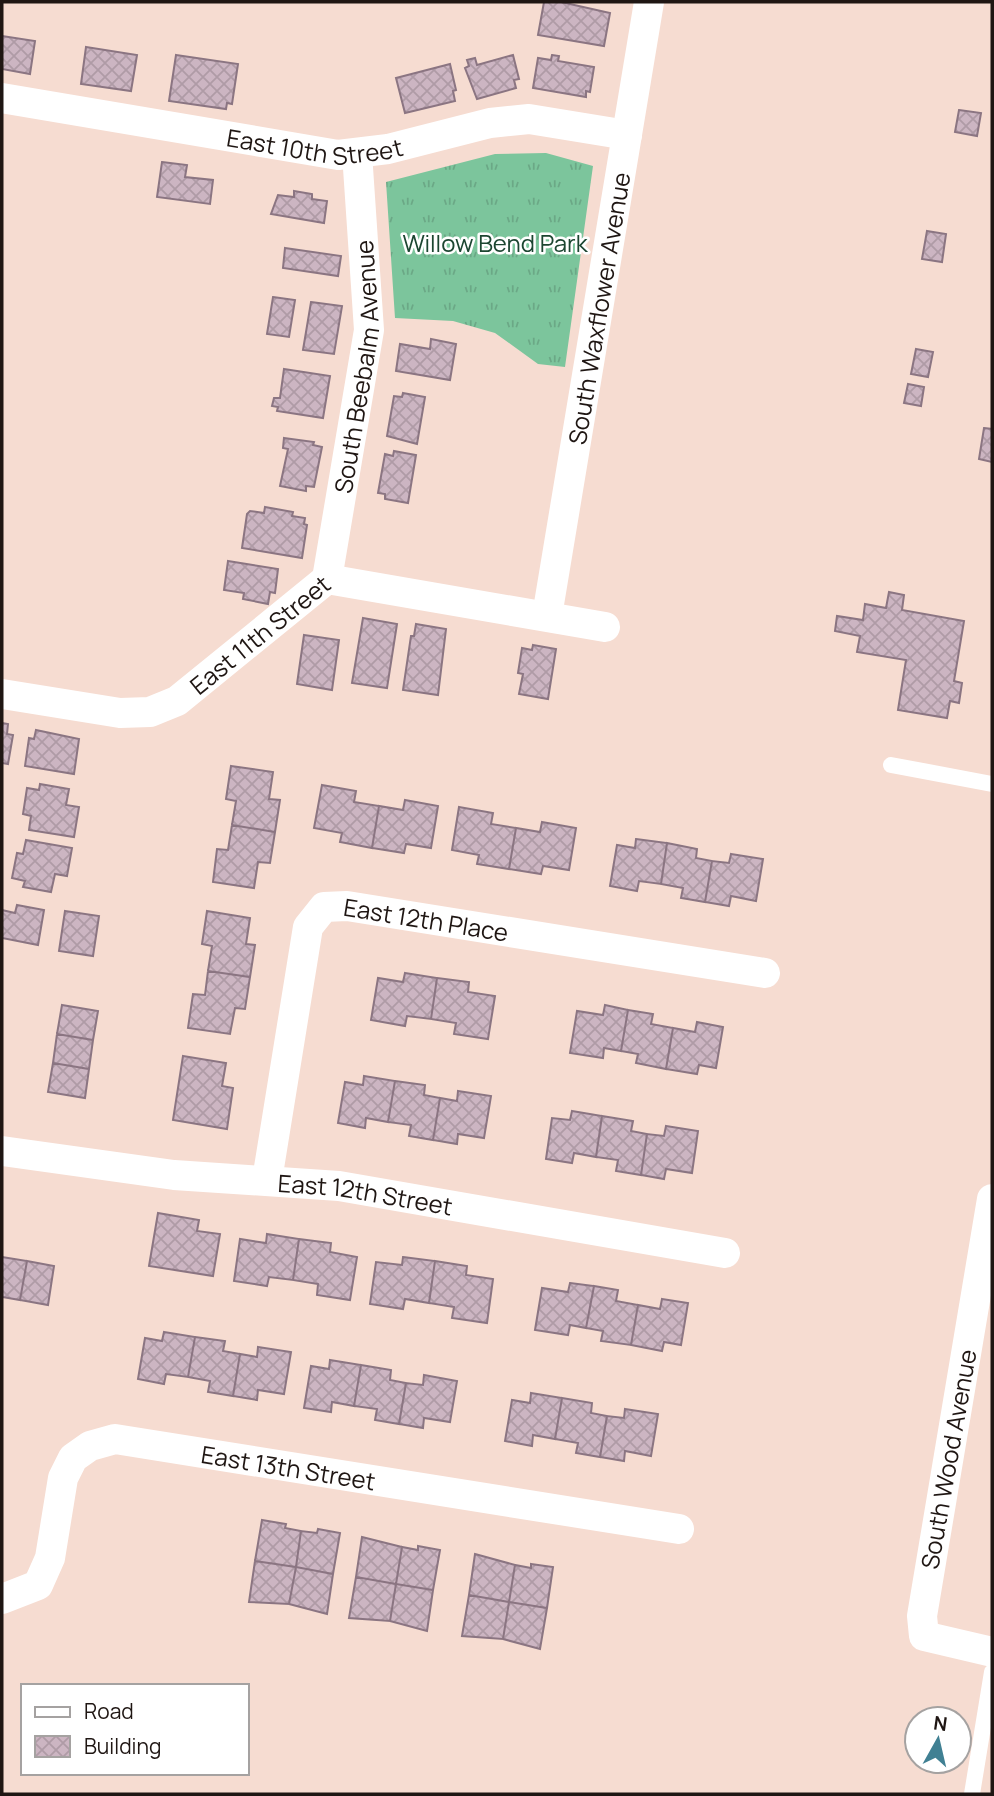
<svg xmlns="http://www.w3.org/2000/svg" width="994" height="1796" font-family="Manrope,sans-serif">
<defs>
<pattern id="grass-tufts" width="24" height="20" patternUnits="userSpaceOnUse" patternTransform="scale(1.75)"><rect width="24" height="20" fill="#7cc59c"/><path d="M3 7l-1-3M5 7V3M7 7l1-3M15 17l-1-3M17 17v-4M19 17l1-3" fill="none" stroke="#6ba886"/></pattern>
<pattern id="building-cross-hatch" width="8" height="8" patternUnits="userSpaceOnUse" patternTransform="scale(1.75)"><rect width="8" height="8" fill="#ccb5c2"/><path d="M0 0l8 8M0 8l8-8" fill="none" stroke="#af9ba6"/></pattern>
</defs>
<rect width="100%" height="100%" fill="#f6dcd1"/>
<path fill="url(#grass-tufts)" d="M546,153L593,166L565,367L538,364L495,333L453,321L395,318L386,182L495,154Z"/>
<path fill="url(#building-cross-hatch)" stroke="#8b7582" stroke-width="2" d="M544,2H561L610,13L604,46L538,35Z
M2,36L35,41L30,74L2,69Z
M86,47L137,55L131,91L81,84Z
M176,55L238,64L232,104L227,103L226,109L169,101Z
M513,55L519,79L514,80L516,88L477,99L465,68L469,66L467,60L475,58L477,65Z
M552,55L559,56L558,61L594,67L590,92L586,91V97L533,88L538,58L551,60Z
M450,64L456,90L453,91L455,101L405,113L396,78Z
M959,110L981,113L977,136L955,132Z
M162,162L187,165L185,177L213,180L210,204L157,197Z
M294,191L312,194V199L327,201L324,223L271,214L278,195L294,197Z
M927,231L946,234L942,262L922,259Z
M285,248L341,256L338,276L283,268Z
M273,297L295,300L289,337L267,334Z
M311,302L342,306L334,354L303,350Z
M431,339L456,344L450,380L396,371L400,344L430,349Z
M916,349L933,352L928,377L911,374Z
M284,369L330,376L323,418L277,411L278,407L272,406L274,398H280Z
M908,384L924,387L921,406L904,403Z
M403,393L425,397L417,444L387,436L394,396L402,397Z
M984,428L992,429V462L979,459Z
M284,438L314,442L313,445L322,447L314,487L306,486V491L280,486L288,449L283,448Z
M394,451L416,455L408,503L385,499V494L378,493L385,454L393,456Z
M265,507L293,512L292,516L305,518L304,524L307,525L302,558L242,548L247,514L250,511L264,513Z
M228,561L278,569L275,593L270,592L268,604L243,599L244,593L224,590Z
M889,592L904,595L902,610L964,621L954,681L962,683L959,703L950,701L947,718L898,710L906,660L857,652L860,636L835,631L837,616L863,620L865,604L886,608Z
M363,618L397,624L387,688L352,683Z
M416,624L446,629L438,695L403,690L411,636H414Z
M304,635L339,640L332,690L297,684Z
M533,645L556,649L548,699L519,694L523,674L518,673L522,648L532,650Z
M2,723L8,724L7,734L13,735L8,764L2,763Z
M36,730L79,739L74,774L25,766L29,738L34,739Z
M231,766L273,772L269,799L280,800L275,832L232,825L236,801L226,799Z
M40,784L69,789L66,805L79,807L74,837L29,830L31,816L23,814L27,788L39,790Z
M322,785L356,791L354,802L379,806L372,848L340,842L342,833L314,828Z
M405,800L438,806L431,848L406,844L404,853L372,848L379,806L403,810Z
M459,807L493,813L491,824L516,828L509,869L477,864L479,855L452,850Z
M542,822L576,828L569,870L543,866L541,874L509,869L516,828L540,832Z
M232,825L275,832L270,863L258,862L254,888L213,882L217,849L228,850Z
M636,839L667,843L661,884L639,881L637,891L610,886L617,845L635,848Z
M26,840L72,848L67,876L55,874L51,892L23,887L25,881L12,878L17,853L23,854Z
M667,843L697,849L696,858L712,861L705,902L681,898L683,888L661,884Z
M731,854L763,859L756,901L731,896L729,906L705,902L712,861L729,863Z
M17,905L44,910L38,945L2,938V910L15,913Z
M65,911L99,916L93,956L59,951Z
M207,911L250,918L246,944L255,945L250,977L208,971L212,946L202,944Z
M208,971L250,977L245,1009L235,1008L230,1034L188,1028L193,994L205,995Z
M405,973L437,978L431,1019L407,1016L405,1026L371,1020L378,978L403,982Z
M437,978L469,982L468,992L495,996L488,1039L454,1034L456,1023L431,1019Z
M62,1005L98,1011L93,1040L57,1034Z
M605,1005L628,1010L621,1051L604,1048L603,1058L570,1053L577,1011L603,1015Z
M628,1010L653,1014L651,1024L673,1028L666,1069L636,1063L638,1054L621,1051Z
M697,1022L723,1027L716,1068L699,1065L697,1074L666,1069L673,1028L695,1032Z
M57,1034L93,1040L89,1069L53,1063Z
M183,1056L226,1063L222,1086L233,1088L227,1129L173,1120Z
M53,1063L89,1069L85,1098L48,1092Z
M364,1076L395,1081L388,1122L366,1118L365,1128L338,1123L345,1082L363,1085Z
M395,1081L425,1085L424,1095L440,1098L433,1140L409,1136L411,1125L388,1122Z
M458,1091L491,1096L484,1138L458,1134L457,1144L433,1140L440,1098L457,1101Z
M572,1111L602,1116L596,1157L574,1153L572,1163L546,1159L552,1118L570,1120Z
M602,1116L633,1121L631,1131L647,1134L641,1175L616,1171L618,1160L596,1157Z
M666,1126L698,1131L692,1173L666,1169L664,1179L641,1175L647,1134L664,1136Z
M158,1213L199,1220L197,1231L220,1234L213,1276L149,1266Z
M267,1234L299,1239L293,1280L269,1277L267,1286L234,1281L240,1239L266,1243Z
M299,1239L331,1243L330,1252L357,1257L350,1300L317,1295L318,1284L293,1280Z
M2,1257L27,1261L20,1300L2,1297Z
M403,1257L435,1261L429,1303L405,1299L403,1309L370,1304L376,1262L402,1265Z
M27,1261L54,1266L48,1305L20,1300Z
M435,1261L467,1266L466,1275L493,1279L487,1323L452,1318L454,1307L429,1303Z
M570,1283L594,1286L586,1328L570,1325L568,1335L535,1330L542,1288L568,1292Z
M594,1286L618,1290L616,1301L638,1305L631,1345L601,1341L603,1331L586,1328Z
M662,1299L688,1303L681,1345L664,1342L662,1351L631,1345L638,1305L660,1309Z
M164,1332L195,1337L188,1377L166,1374L164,1384L138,1379L145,1338L162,1341Z
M195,1337L225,1341L223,1351L240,1354L233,1396L208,1392L210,1381L188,1377Z
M258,1347L291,1352L284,1394L258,1390L257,1400L233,1396L240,1354L257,1357Z
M330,1360L361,1365L354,1406L332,1402L331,1412L304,1408L311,1366L329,1369Z
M361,1365L391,1370L390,1380L406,1383L399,1424L375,1420L377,1409L354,1406Z
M424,1375L457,1381L450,1422L424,1418L423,1428L399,1424L406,1383L423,1385Z
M531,1393L562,1398L555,1439L533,1435L532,1446L505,1441L512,1400L530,1403Z
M562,1398L592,1403L591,1413L607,1416L600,1457L576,1453L578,1443L555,1439Z
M625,1409L658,1414L651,1456L625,1451L624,1461L600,1457L607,1416L624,1418Z
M262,1520L286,1524L285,1528L301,1531L296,1567L255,1561Z
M318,1529L340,1533L333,1574L296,1567L301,1531L317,1533Z
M362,1537L402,1547L396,1584L356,1577Z
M418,1546L440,1550L433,1590L396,1584L402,1547L418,1550Z
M475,1554L515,1565L509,1602L469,1595Z
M255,1561L296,1567L289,1604L249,1602Z
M531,1564L553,1567L547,1608L509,1602L515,1565L531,1568Z
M296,1567L333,1574L327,1614L289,1604Z
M356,1577L396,1584L390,1621L349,1618Z
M396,1584L433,1590L427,1631L390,1621Z
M469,1595L509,1602L503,1639L462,1636Z
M509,1602L547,1608L540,1649L503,1639Z"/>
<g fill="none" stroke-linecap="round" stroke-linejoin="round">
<path stroke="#fff" stroke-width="16" d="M891,765L992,784
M972,1794L992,1672"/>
<g stroke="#fff" stroke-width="30">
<path id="s1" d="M2,98L338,155L388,149L490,123L529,119L627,135"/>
<path id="s2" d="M327,579L369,330L357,153"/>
<path id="s3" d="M547,616L649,2"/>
<path id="s4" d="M2,694L120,713L150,712L177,701L327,579L605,627"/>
<path id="s5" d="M2,1151L174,1175L339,1186L725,1253"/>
<path id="s6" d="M267,1180L308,927L324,907L347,906L765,973"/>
<path d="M992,1199L922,1616L924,1636L992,1652"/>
<path id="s7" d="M2,1599L38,1585L50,1558L63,1478L73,1458L90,1446L115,1439L679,1529"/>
</g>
</g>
<g text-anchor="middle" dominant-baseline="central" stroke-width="5" stroke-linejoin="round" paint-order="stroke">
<g font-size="24" fill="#1f1613" stroke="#fff">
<text stroke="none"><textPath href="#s1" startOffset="317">East 10th Street</textPath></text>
<text stroke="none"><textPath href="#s3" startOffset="312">South Waxflower Avenue</textPath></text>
<text stroke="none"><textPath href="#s2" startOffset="215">South Beebalm Avenue</textPath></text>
<text stroke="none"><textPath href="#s4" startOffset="285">East 11th Street</textPath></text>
<text stroke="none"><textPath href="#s6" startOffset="385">East 12th Place</textPath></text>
<text stroke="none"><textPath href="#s5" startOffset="366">East 12th Street</textPath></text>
<text transform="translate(948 1459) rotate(-80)">South Wood Avenue</text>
<text stroke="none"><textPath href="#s7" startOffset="394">East 13th Street</textPath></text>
</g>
<g font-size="24" fill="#1c4631" stroke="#fff">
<text x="495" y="242">Willow Bend Park</text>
</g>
</g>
<rect width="994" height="1796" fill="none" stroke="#1f1613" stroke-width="7"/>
<rect x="21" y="1684" width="228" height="91" fill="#ffffff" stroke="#a5a2a1" stroke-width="2"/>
<rect x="35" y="1707" width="35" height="10" fill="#ffffff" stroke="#a5a2a1" stroke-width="2"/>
<text x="84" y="1719" font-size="21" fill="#1f1613">Road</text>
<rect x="35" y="1736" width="35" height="21" fill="url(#building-cross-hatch)" stroke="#a5a2a1" stroke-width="2"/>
<text x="84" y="1754" font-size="21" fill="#1f1613">Building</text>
<g transform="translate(938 1740) rotate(8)"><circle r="33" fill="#ffffff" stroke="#a5a2a1" stroke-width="2"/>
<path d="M0-5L12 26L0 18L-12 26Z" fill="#408093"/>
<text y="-10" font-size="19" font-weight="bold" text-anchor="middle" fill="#1f1613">N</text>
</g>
</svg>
